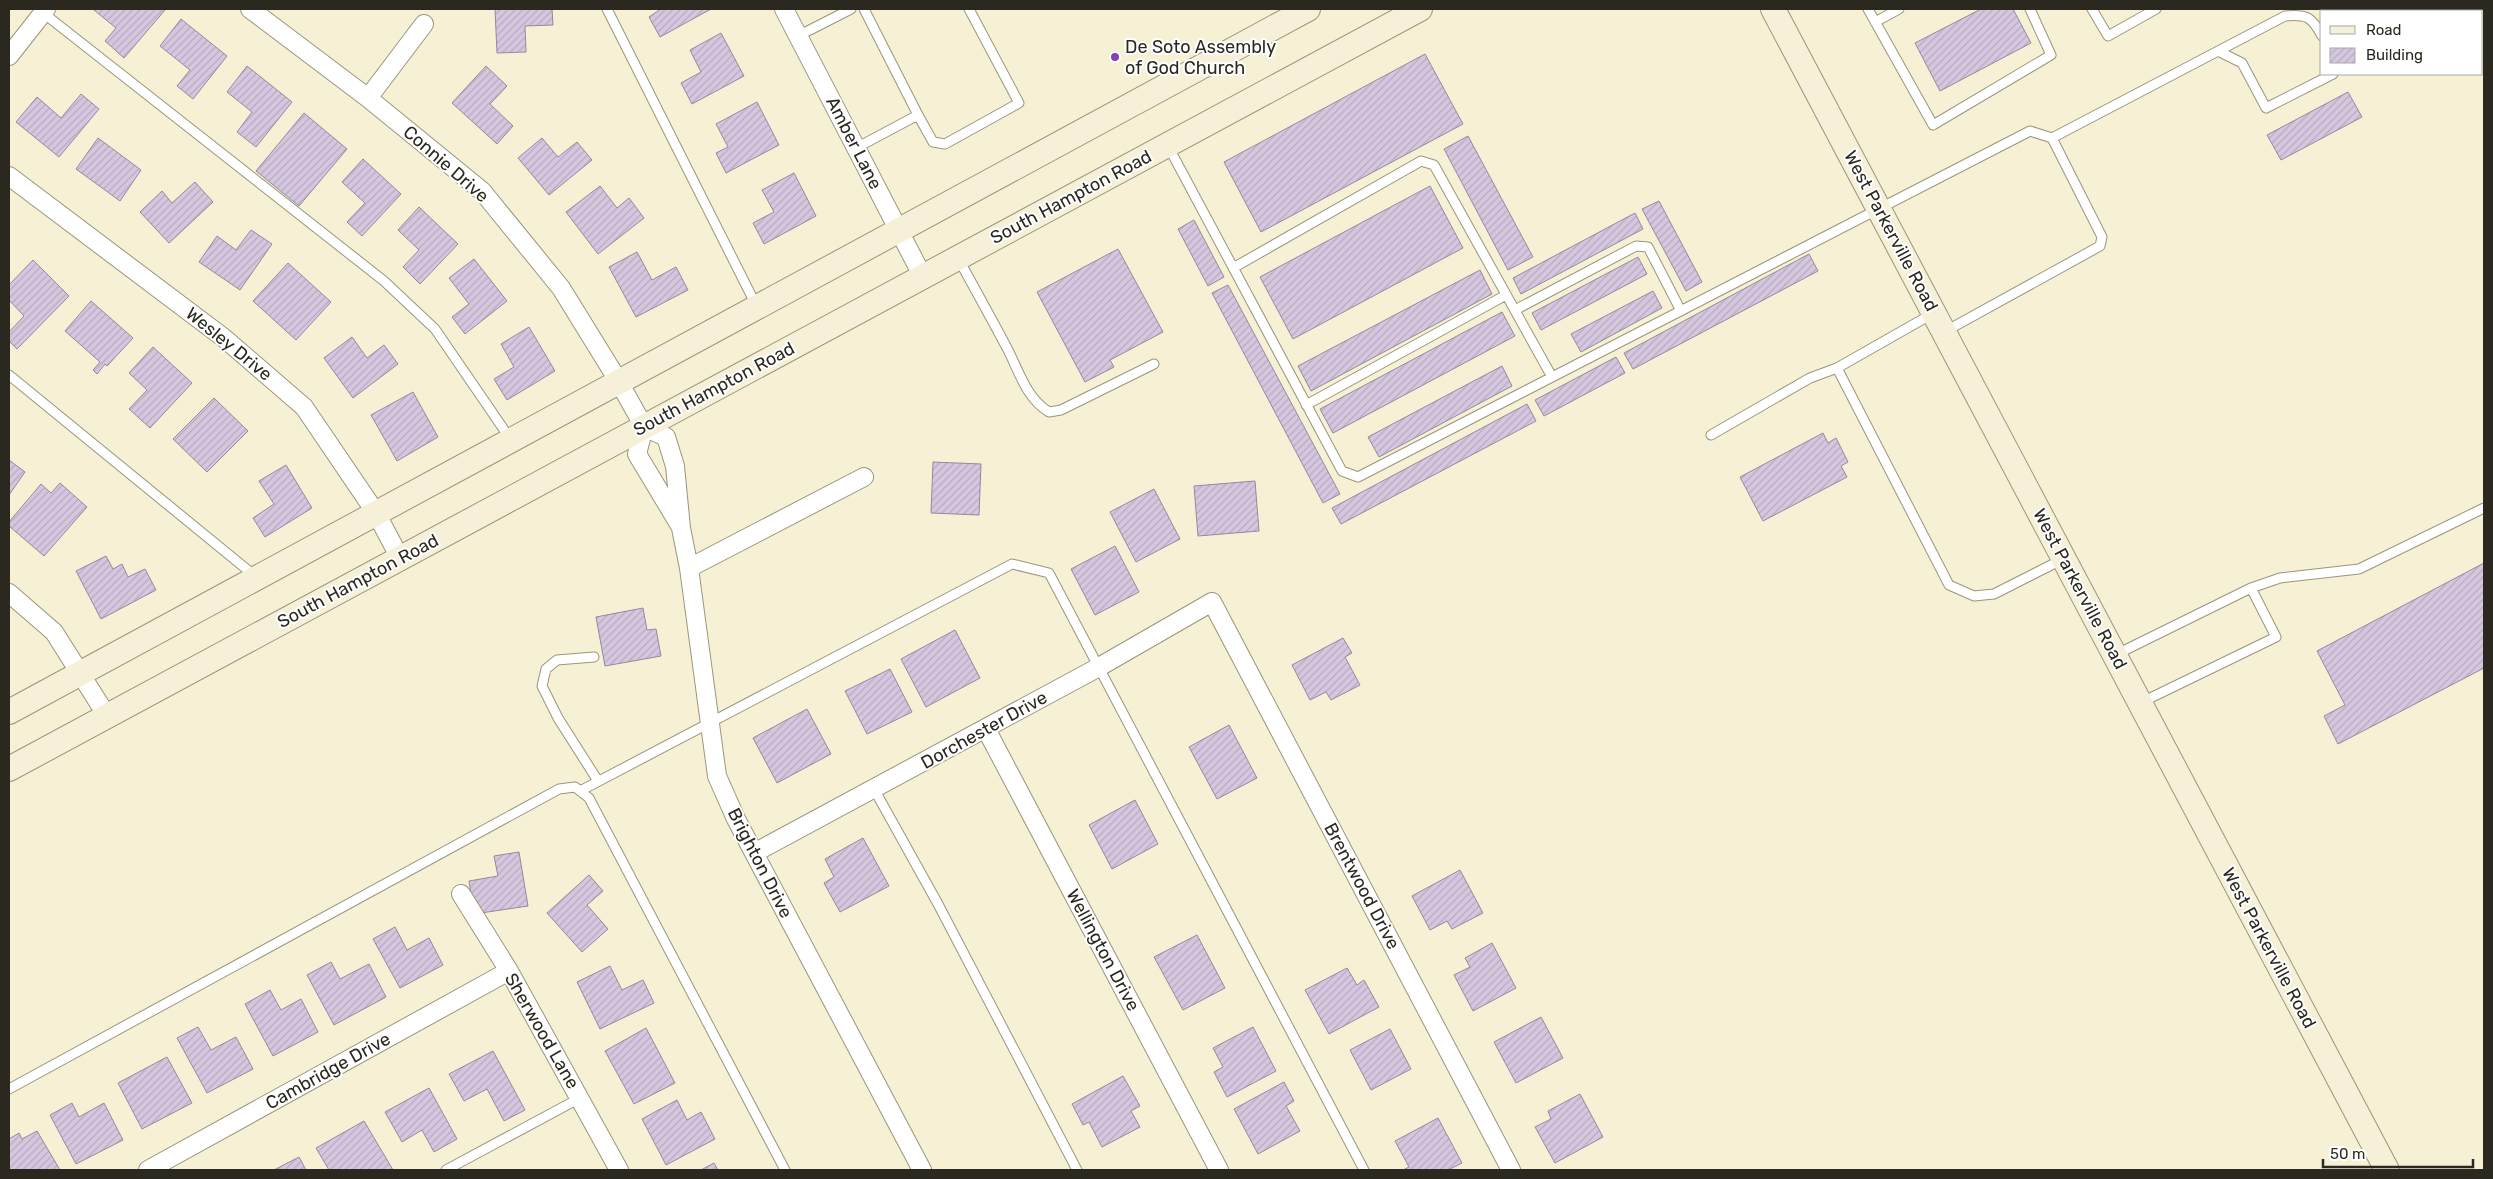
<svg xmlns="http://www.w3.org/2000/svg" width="2493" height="1179" font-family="Rubik,sans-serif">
<defs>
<pattern id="building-hatch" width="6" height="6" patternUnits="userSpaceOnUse" patternTransform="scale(1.25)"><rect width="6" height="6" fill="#d5c7df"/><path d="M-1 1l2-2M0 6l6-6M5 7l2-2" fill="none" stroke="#b7abbf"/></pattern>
</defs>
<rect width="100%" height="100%" fill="#f6f1d5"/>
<path fill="url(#building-hatch)" stroke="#95889f" d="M96,9H164L165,10L124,58L105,41L116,28L94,10Z
M495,9H552L553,25L525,26L526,52L497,53Z
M661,9H711L660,37L649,17Z
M1981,9H2013L2031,43L1940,91L1915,43Z
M2326,9H2404L2399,11H2327Z
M181,19L227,56L193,99L177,86L190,70L160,46Z
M721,33L744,76L692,104L681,83L701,72L690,50Z
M1425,54L1463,124L1261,232L1224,162Z
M247,66L292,102L256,147L237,132L252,112L227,92Z
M486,66L507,86L490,104L513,126L497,144L452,103Z
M2348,92L2362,117L2281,160L2267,135Z
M81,94L99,109L59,157L16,122L37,97L61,118Z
M757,102L779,145L726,173L716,153L728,147L716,124Z
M304,113L347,149L299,206L256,171Z
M1468,136L1533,257L1508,270L1444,149Z
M98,138L141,170L120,201L76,169Z
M542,138L558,157L577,142L592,160L549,195L518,158Z
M363,159L401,194L362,236L347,222L365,203L342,182Z
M794,173L816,216L764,244L753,223L774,212L762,190Z
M195,182L213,202L169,243L140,212L162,191L172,203Z
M600,186L617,208L629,198L644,218L598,254L566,212Z
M1430,186L1463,248L1293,339L1260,277Z
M1659,201L1702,282L1686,291L1642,209Z
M419,207L458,244L420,284L403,267L419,250L398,230Z
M1635,213L1643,229L1521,294L1513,278Z
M1194,220L1224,277L1208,286L1178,229Z
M251,230L272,244L240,290L199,262L217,236L236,250Z
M1118,249L1163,332L1110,360L1114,367L1085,382L1037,292Z
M637,252L652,280L676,267L688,290L636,317L609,267Z
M1809,254L1818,271L1633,369L1624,353Z
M1638,257L1647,274L1541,330L1532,313Z
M474,259L507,301L465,334L452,317L469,304L449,278Z
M33,260L69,296L17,349L9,341V332L24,316L9,300V285Z
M288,263L331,302L296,340L253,301Z
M1480,270L1492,294L1311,391L1298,366Z
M1228,285L1340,494L1323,503L1212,293Z
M1653,291L1662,308L1581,352L1571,334Z
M91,301L133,338L107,366L105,364L97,374L93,370L100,362L65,331Z
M1502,312L1515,336L1333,433L1320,409Z
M529,327L555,371L507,400L494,379L514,367L501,344Z
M352,337L367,358L384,345L398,364L353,398L324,358Z
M153,347L192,383L150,428L129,409L147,390L129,373Z
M1616,357L1625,373L1544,416L1535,400Z
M1502,366L1512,386L1379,457L1368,437Z
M413,392L438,437L397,461L371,415Z
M214,398L248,431L207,472L173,439Z
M1527,404L1536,421L1341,524L1332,508Z
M1823,433L1828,443L1836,438L1848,462L1841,466L1847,477L1763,521L1740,477Z
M9,460L25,472L9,495Z
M933,462L981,464L979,515L931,513Z
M286,465L312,508L265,537L253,518L274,504L259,481Z
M1255,481L1259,531L1198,536L1194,486Z
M60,483L87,507L44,556L9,526V522L41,484L51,493Z
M1154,489L1180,539L1136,562L1110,512Z
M1115,546L1139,592L1095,615L1071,569Z
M106,556L113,569L122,564L128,577L145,569L156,590L101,619L76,571Z
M2484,563V668L2338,744L2324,716L2345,705L2317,651Z
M643,608L647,630L656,629L661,656L605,666L596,617Z
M955,630L980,678L926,707L901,659Z
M1343,638L1352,653L1345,657L1360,685L1331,700L1326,692L1310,700L1292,665Z
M890,669L912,712L867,734L845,691Z
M807,709L831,754L777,783L753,738Z
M1229,725L1257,778L1217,799L1189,747Z
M1135,800L1158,844L1112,869L1089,825Z
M863,838L889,886L840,912L824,883L834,877L825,859Z
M519,852L528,906L474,914L469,881L498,876L494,856Z
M1460,870L1483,913L1452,929L1447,921L1430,930L1412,896Z
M589,875L603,891L587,905L608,929L582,952L547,913Z
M395,927L407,950L429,938L443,965L400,988L373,939Z
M1197,935L1225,988L1183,1010L1154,957Z
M1492,943L1516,988L1473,1011L1454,975L1470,967L1465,958Z
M331,962L340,979L369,964L386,997L334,1025L307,975Z
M610,966L622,990L643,980L654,1003L600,1029L577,982Z
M1347,968L1357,985L1364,980L1379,1007L1329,1034L1305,990Z
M270,990L281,1010L301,999L318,1032L273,1056L245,1004Z
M1541,1017L1563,1058L1516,1083L1494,1042Z
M198,1027L211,1050L236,1037L253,1069L207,1093L177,1038Z
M1253,1027L1276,1071L1227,1097L1214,1072L1223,1067L1213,1048Z
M646,1028L675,1083L634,1104L605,1051Z
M1390,1029L1411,1069L1371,1090L1350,1050Z
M493,1051L525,1110L504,1121L487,1089L464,1101L449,1074Z
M167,1057L192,1103L142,1129L118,1083Z
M1123,1076L1140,1106L1131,1111L1140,1127L1102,1147L1089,1122L1083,1125L1072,1104Z
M1284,1082L1294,1101L1286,1106L1300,1131L1258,1154L1234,1109Z
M429,1088L457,1139L434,1152L422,1130L402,1142L385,1112Z
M1580,1094L1603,1137L1555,1163L1535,1127L1551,1119L1548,1111Z
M677,1100L687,1120L701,1112L715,1139L666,1165L642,1119Z
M72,1103L79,1117L104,1103L123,1140L76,1164L50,1115Z
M1438,1118L1462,1163L1448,1170H1403L1409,1167L1395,1141Z
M364,1121L393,1170H329L316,1148Z
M37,1131L60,1170H9V1139L19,1133L22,1139Z
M299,1157L306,1170H274Z
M714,1163L718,1170H701Z"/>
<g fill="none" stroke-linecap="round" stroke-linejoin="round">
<defs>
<path id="service" d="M607,9L757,307
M1868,9L1933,125L2051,55L2030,9
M2092,9L2108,36L2156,9
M42,12L384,281L435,329L511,440
M1875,22L1899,9
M798,36L851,9
M2220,52L2242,63L2266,108L2333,74
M918,115L933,142L945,144L1019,103L969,9
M2052,138L2285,16C2307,14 2312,17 2322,36
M1168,146L1342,471L1358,477L2030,131L2052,138L2102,237L2100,246L1944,332
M856,148L918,115L864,9
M959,260C975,289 991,318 1007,348C1019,371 1026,398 1049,412L1061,410L1154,364
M1233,268L1421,161L1434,165L1552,377
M1515,310L1636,246L1648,247L1681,311
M1837,368L1932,314
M9,375L255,576
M1306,405L1506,295
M1711,435L1810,378L1837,368L1949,585L1974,596L1994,594L2063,559
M2251,588L2280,578L2359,569L2484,508
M2115,655L2251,588L2276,637L2140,703
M594,657L557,660L546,669L542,686L558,718L598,781
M874,789L938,904L1077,1170
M580,791L1012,564L1049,573L1364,1170
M9,1089L559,789L575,787L589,798L785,1170
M446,1170L580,1098"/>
<path id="minor" d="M250,9L368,98L482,191L561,288L619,382L644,427
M784,9L923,277
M9,56L46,9
M368,98L424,24
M9,176L224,338L304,407L376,513L400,558
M644,427L666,437L675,466L681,528L689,568L717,776L736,819L922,1170
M644,427L637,454L679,524
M689,568L864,477
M9,593L54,632L107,716
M986,729L1219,1170
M754,853L1099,667L1212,602L1511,1170
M461,894L509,971L619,1170
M148,1170L509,971"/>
<path id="secondary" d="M1773,9L2387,1170
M9,712L1308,9
M9,769L1420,9"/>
</defs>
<use href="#service" stroke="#9a957b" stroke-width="11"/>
<use href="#minor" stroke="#9a957b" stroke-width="20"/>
<use href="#secondary" stroke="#9a957b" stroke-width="26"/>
<use href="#service" stroke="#fff" stroke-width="9"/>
<use href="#minor" stroke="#fff" stroke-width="18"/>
<use href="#secondary" stroke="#f5f0d7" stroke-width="24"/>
</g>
<circle fill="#893fb1" stroke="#fff" stroke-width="2" cx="1115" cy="57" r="5"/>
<g text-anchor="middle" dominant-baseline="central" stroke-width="4" stroke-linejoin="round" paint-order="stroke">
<g font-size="18" fill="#2b291f" stroke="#fff" text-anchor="start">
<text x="1125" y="47">De Soto Assembly<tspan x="1125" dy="21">of God Church</tspan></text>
</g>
<g font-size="18" fill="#2b291f" stroke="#fff">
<text transform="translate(854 143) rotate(63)">Amber Lane</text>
<text transform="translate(446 164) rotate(41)">Connie Drive</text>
<text transform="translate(1071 197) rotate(-28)">South Hampton Road</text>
<text transform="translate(1891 231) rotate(62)">West Parkerville Road</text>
<text transform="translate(229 344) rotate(39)">Wesley Drive</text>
<text transform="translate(714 389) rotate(-28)">South Hampton Road</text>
<text transform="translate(358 581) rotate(-28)">South Hampton Road</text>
<text transform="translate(2080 589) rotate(62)">West Parkerville Road</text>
<text transform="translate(984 730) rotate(-29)">Dorchester Drive</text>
<text transform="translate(760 863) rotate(63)">Brighton Drive</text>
<text transform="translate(1362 886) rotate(62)">Brentwood Drive</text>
<text transform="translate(2269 948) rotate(62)">West Parkerville Road</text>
<text transform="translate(1103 950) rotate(62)">Wellington Drive</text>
<text transform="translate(542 1031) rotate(60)">Sherwood Lane</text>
<text transform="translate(328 1071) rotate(-29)">Cambridge Drive</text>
</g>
</g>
<rect width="2493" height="1179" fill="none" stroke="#2b291f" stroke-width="20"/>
<rect x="2320" y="10" width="162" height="65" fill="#ffffff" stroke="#aaa9a5"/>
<rect x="2330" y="26" width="25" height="8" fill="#f5f0d7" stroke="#aaa9a5"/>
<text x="2366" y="35" font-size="15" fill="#2b291f">Road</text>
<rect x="2330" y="48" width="25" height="15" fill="url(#building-hatch)" stroke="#aaa9a5"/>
<text x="2366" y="60" font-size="15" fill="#2b291f">Building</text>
<path d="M2323 1159v8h150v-8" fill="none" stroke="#2b291f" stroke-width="2.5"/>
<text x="2330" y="1159" font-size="15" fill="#2b291f" stroke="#ffffff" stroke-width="4" paint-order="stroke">50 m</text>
</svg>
